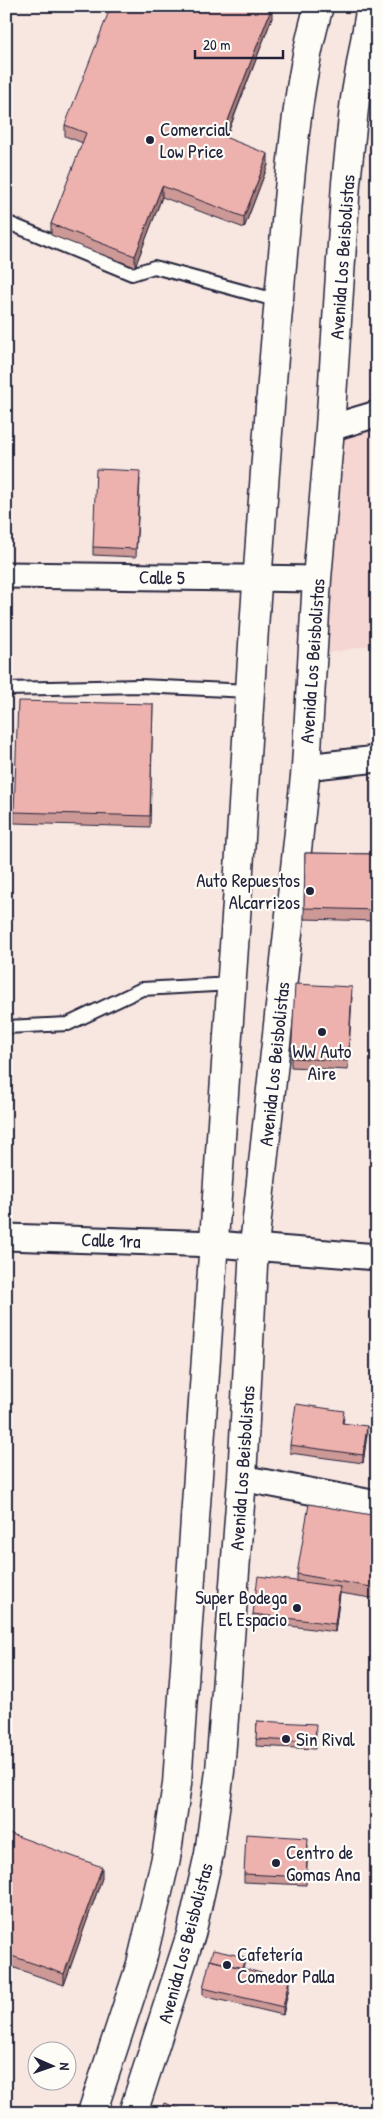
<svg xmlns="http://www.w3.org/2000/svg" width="383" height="2119" font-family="'Patrick Hand',sans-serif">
<rect width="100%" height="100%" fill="#f8e6e1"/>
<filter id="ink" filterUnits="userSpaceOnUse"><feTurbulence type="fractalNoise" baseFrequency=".02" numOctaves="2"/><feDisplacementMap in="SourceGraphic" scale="10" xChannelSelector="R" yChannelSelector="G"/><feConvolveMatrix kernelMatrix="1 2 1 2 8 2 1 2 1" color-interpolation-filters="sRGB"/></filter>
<g filter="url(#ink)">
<path fill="#f5d6d2" d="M377,414V644L313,656L330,428Z"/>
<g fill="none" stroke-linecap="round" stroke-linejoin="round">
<defs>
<path id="service" d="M6,222L132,274L154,267L279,301
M6,689L140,686L250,691
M6,1027L68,1024L142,989L232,984"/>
<path id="minor" d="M330,428L377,414
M6,575L317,579
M306,767L377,759
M6,1237L215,1244L377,1257
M242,1478L377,1504"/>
<path id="secondary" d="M92,2113L141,1964L166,1858L177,1784C203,1415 229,1045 251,675C260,535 270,394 283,254C291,174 296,84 319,6
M133,2113L191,1934L209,1854L220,1771L242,1478L254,1246L306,767L317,579L330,428L346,183L355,99L371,6"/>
</defs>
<use href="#service" stroke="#22223b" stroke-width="16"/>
<use href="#minor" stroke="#22223b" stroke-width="29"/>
<use href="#secondary" stroke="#22223b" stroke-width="31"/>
<use href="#service" stroke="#fdfcf7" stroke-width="12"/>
<use href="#minor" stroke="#fdfcf7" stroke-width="25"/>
<use href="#secondary" stroke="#fdfcf7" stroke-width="28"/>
</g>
<path fill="#cd9996" stroke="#22223b" d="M272,18L226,138L268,165L244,228L162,197L135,267L51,235V224L83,143L65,136V125Z
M140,479L136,557L93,555V547Z
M153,704L150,827L14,823V812Z
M305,853L377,854V921L304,919Z
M352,997L348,1070L291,1067V1058Z
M344,1418L343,1423L367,1434L363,1463L290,1453V1445Z
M377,1516V1599L340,1593L335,1632L253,1621V1614L297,1581V1574Z
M257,1721L316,1731L315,1749L256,1746Z
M6,1832L102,1878L64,1985L6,1965Z
M308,1845L306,1885L244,1882V1874Z
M245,1961L243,1968L289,1987L283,2015L203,1996V1988Z"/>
<path fill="#a77d7a" stroke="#22223b" d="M272,7V18L222,147V136Z
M268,154V165L244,228V217Z
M162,186V197L135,267V256Z
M367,1426V1434L363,1463V1455Z
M340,1587V1594L335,1632V1624Z
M102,1867V1878L64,1985V1974Z
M289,1980V1987L283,2015V2007Z"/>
<path fill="#eeb2ae" stroke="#22223b" d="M111,6H269L272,7L222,136L268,154L244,217L162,186L135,256L51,224L86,133L65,125Z
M96,469L140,471L136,549L93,547Z
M18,701L153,704L150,816L14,812Z
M305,853L377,854V910L304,908Z
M295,984L352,987L348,1061L291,1058Z
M296,1404L344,1411L342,1423L367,1426L363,1455L290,1445Z
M309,1504L377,1516V1588L297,1574Z
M258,1576L340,1587L335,1624L253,1614Z
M257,1721L316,1724L315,1742L256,1739Z
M6,1832L102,1867L64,1974L6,1954Z
M246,1834L308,1838L306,1877L244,1874Z
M213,1950L245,1957L242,1968L210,1960Z
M210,1960L289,1980L283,2007L203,1988Z
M164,2103L193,2113H161Z"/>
</g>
<g fill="#22223b" stroke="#fdfcf7" stroke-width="2">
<circle cx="150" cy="140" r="5"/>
<circle cx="310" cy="891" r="5"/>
<circle cx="322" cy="1032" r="5"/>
<circle cx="297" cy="1608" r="5"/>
<circle cx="286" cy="1739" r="5"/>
<circle cx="276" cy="1863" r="5"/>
<circle cx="227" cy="1965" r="5"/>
</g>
<g text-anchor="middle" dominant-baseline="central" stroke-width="4.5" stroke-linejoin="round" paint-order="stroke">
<g font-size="19" fill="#22223b" stroke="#fdfcf7" text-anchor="start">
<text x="160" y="129">Comercial<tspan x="160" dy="22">Low Price</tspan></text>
<text x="300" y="880" text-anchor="end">Auto Repuestos<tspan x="300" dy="22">Alcarrizos</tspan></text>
<text x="322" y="1051" text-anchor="middle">WW Auto<tspan x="322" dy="22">Aire</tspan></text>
<text x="287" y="1597" text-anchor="end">Super Bodega<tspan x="287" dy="22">El Espacio</tspan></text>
<text x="296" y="1739">Sin Rival</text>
<text x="286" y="1852">Centro de<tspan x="286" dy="22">Gomas Ana</tspan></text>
<text x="237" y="1954">Cafetería<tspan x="237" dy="22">Comedor Palla</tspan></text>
</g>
<g font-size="19" fill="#22223b" stroke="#fdfcf7">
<text transform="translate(342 257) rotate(-86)">Avenida Los Beisbolistas</text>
<text transform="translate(162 577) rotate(1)">Calle 5</text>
<text transform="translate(312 661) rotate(-86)">Avenida Los Beisbolistas</text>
<text transform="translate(274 1064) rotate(-84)">Avenida Los Beisbolistas</text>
<text transform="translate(111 1240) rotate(2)">Calle 1ra</text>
<text transform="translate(242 1468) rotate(-86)">Avenida Los Beisbolistas</text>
<text transform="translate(185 1943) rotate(-75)">Avenida Los Beisbolistas</text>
</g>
</g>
<rect width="383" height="2119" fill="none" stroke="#fdfcf7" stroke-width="25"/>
<rect x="12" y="12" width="358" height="2094" fill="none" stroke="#22223b" stroke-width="2" filter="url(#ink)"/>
<g transform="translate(52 2066) rotate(92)"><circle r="24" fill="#fdfcf7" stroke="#a5a5ac"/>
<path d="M0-4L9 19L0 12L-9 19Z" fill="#22223b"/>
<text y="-8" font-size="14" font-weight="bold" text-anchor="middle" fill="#22223b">N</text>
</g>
<path d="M195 50v8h88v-8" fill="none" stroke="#22223b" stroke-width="2.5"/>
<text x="203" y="50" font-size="15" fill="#22223b" stroke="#fdfcf7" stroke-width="4" paint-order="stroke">20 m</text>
</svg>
